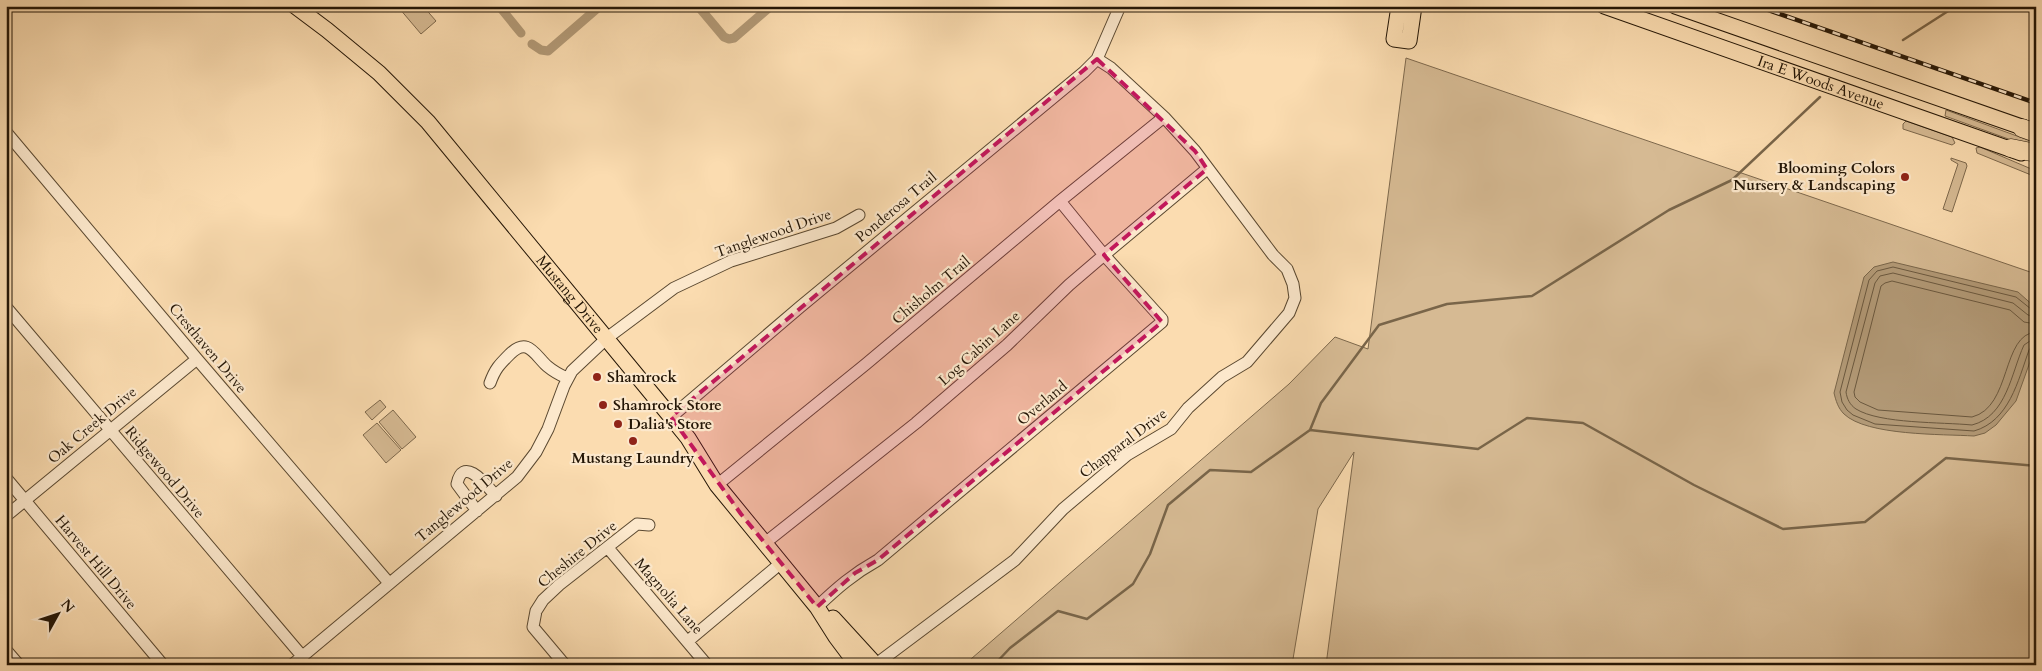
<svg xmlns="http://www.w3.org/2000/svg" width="2042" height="671" font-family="Cardo,serif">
<rect width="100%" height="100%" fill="#fbdcb0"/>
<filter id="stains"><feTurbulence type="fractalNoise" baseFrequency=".004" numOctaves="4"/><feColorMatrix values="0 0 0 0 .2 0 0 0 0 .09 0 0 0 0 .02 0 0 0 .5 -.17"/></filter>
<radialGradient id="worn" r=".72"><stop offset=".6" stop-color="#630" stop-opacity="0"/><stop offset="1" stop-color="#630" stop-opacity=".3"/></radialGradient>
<path fill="#d6ba93" stroke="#7d684c" d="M401,6H423L436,21L421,34L399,8Z
M1406,58L2036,274V665H1326L1354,452L1318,509L1292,665H964L1289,384L1335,337L1368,349Z
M1946,110L2036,143V149L1945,116Z
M1906,121L1952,137L1955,143L1952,145L1903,129V124Z
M1980,147L2036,171V177L1977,153L1976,148Z
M1951,158L1966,163L1967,166L1952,212L1943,209L1958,164L1951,160Z
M380,400L386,407L372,420L365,412Z
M393,410L416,437L402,449L379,422Z
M377,423L401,450L386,463L363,435Z"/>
<path fill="#b29976" stroke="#796549" d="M1893,262L2018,292L2036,308V345L2016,401L1996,425L1985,433L1974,436C1942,434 1867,436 1844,414C1838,408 1836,401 1834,393L1864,277L1874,267Z"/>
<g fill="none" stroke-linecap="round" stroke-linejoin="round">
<path stroke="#6b583e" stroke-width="1" d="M2036,310L2031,309L2016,297L1893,267L1877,271L1869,280L1840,392L1842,402L1847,410L1853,415L1875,424L1974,431C2009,421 2018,381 2029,350L2031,347L2036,346
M2036,317L2028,315L2013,303L1893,273L1880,276L1875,283L1846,392C1847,399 1850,405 1856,409C1880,424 1942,422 1972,425C2007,416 2011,373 2024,345L2030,341L2036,340
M2036,324L2024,322L2010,310L1892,281L1885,283L1881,286L1854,392L1855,397L1860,402L1878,410L1972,417C2012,407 2001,334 2036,332"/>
<path stroke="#796549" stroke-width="2.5" d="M1903,40L1956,6
M1310,430L1321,403L1379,325L1447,304L1532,296L1669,210L1732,180L1820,97
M994,665L1010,648L1058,611L1087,619L1133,584L1150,554L1168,505L1210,470L1251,472L1310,430L1478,449L1527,418L1583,423L1694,485L1783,529L1865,522L1946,458L2036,466"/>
<path stroke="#b29976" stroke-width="9" d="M499,6L521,33
M698,6L724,37L729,39L734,38L771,6
M532,44L541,50L548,51L600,6"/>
<defs>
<path id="minor" d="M6,132L197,359L389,583
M6,307L302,656
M490,383C495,369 499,365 510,354C528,337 534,354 547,366C553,371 560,375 567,378
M671,417L800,307L1084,72L1097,59L1120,6
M6,478L163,665
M717,485L866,364L1060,201L1164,117
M477,511L457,484C463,454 487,486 496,496
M6,516L197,359
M765,543L916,423L1007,345L1069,285L1104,255L1207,169
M608,548L707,665
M817,607C837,588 853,574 878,560L1162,322V319L1104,255L1060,201
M688,641L781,563
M6,650L19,665
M292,665L517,477L536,452L548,429L564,386L572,371L607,338L674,288L731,261L836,228L859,215
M565,665L533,627L536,611L543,600L559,585L637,524L649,525
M875,665L1015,560L1063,509L1127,455L1171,429L1188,408L1222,377L1247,362L1289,313L1295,298L1293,284L1287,269L1273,255L1195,151L1164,117L1111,68L1097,59"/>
<g id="major">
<path id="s1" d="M295,6L327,30L379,73L428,122L671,417L688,438L717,485L817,607L836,637L857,665"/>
<path d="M1399,6L1394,39L1409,41L1414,6"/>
<path id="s2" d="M1604,6L2021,153"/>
<path d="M1675,6L2033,131"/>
<path d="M833,618L876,665"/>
</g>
<path id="highway" d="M2022,128L2036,133
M2011,148L2036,153"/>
</defs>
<use href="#minor" stroke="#5a4830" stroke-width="13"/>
<use href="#major" stroke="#241606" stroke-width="17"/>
<use href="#highway" stroke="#241606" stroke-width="19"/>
<use href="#minor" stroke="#fce8cc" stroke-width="11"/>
<use href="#major" stroke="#fbdcb0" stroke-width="15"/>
<use href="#highway" stroke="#fbdcb0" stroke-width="18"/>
<defs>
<path id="rail" d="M1757,6L2036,103"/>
</defs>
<use href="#rail" stroke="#241606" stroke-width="4.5"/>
<use href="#rail" stroke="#fce8cc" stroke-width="2.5" stroke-dasharray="8" stroke-linecap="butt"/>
</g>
<path fill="#c2185b" fill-opacity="0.2" stroke="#c2185b" stroke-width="4" stroke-dasharray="10 6" stroke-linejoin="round" d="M1097,59L1195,151L1207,169L1104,255L1162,322L878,560L855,573L817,607L741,514L671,417Z"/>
<g fill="#8f2418" stroke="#fce8cc" stroke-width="2">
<circle cx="1905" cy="177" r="5"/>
<circle cx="597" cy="377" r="5"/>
<circle cx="603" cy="405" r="5"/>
<circle cx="618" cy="424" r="5"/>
<circle cx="633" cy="441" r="5"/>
</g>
<g text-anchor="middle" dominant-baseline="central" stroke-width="4.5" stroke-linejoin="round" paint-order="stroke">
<g font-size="15" fill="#241606" stroke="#fce8cc">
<text stroke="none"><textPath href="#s2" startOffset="230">Ira E Woods Avenue</textPath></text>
<text transform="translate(896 207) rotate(-40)">Ponderosa Trail</text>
<text transform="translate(773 233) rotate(-19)">Tanglewood Drive</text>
<text transform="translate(931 290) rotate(-40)">Chisholm Trail</text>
<text stroke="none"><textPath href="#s1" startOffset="400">Mustang Drive</textPath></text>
<text transform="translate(208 348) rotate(50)">Cresthaven Drive</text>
<text transform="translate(979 348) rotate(-42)">Log Cabin Lane</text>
<text transform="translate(1042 403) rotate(-40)">Overland</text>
<text transform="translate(92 425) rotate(-40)">Oak Creek Drive</text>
<text transform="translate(1123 443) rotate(-37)">Chapparal Drive</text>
<text transform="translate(165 472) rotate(50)">Ridgewood Drive</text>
<text transform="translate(464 500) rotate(-40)">Tanglewood Drive</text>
<text transform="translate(577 554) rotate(-39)">Cheshire Drive</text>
<text transform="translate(96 562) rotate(50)">Harvest Hill Drive</text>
<text transform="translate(669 596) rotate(49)">Magnolia Lane</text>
</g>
<g font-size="15" font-weight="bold" fill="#241606" stroke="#fce8cc" text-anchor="start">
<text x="1895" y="168" text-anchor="end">Blooming Colors<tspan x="1895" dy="17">Nursery &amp; Landscaping</tspan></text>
<text x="607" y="377">Shamrock</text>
<text x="613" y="405">Shamrock Store</text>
<text x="628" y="424">Dalia's Store</text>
<text x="633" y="458" text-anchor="middle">Mustang Laundry</text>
</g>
</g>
<rect width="2042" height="671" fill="none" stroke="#fbdcb0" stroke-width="25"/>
<rect x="8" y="8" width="2027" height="656" fill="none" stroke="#241606" stroke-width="2.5"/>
<rect x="12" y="12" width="2017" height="646" fill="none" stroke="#241606"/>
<g transform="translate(58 614) rotate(50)" stroke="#fce8cc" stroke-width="4" paint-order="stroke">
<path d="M0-4L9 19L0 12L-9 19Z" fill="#241606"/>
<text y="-8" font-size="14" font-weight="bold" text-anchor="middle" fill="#241606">N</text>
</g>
<rect width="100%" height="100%" filter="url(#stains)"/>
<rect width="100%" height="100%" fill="url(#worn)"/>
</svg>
